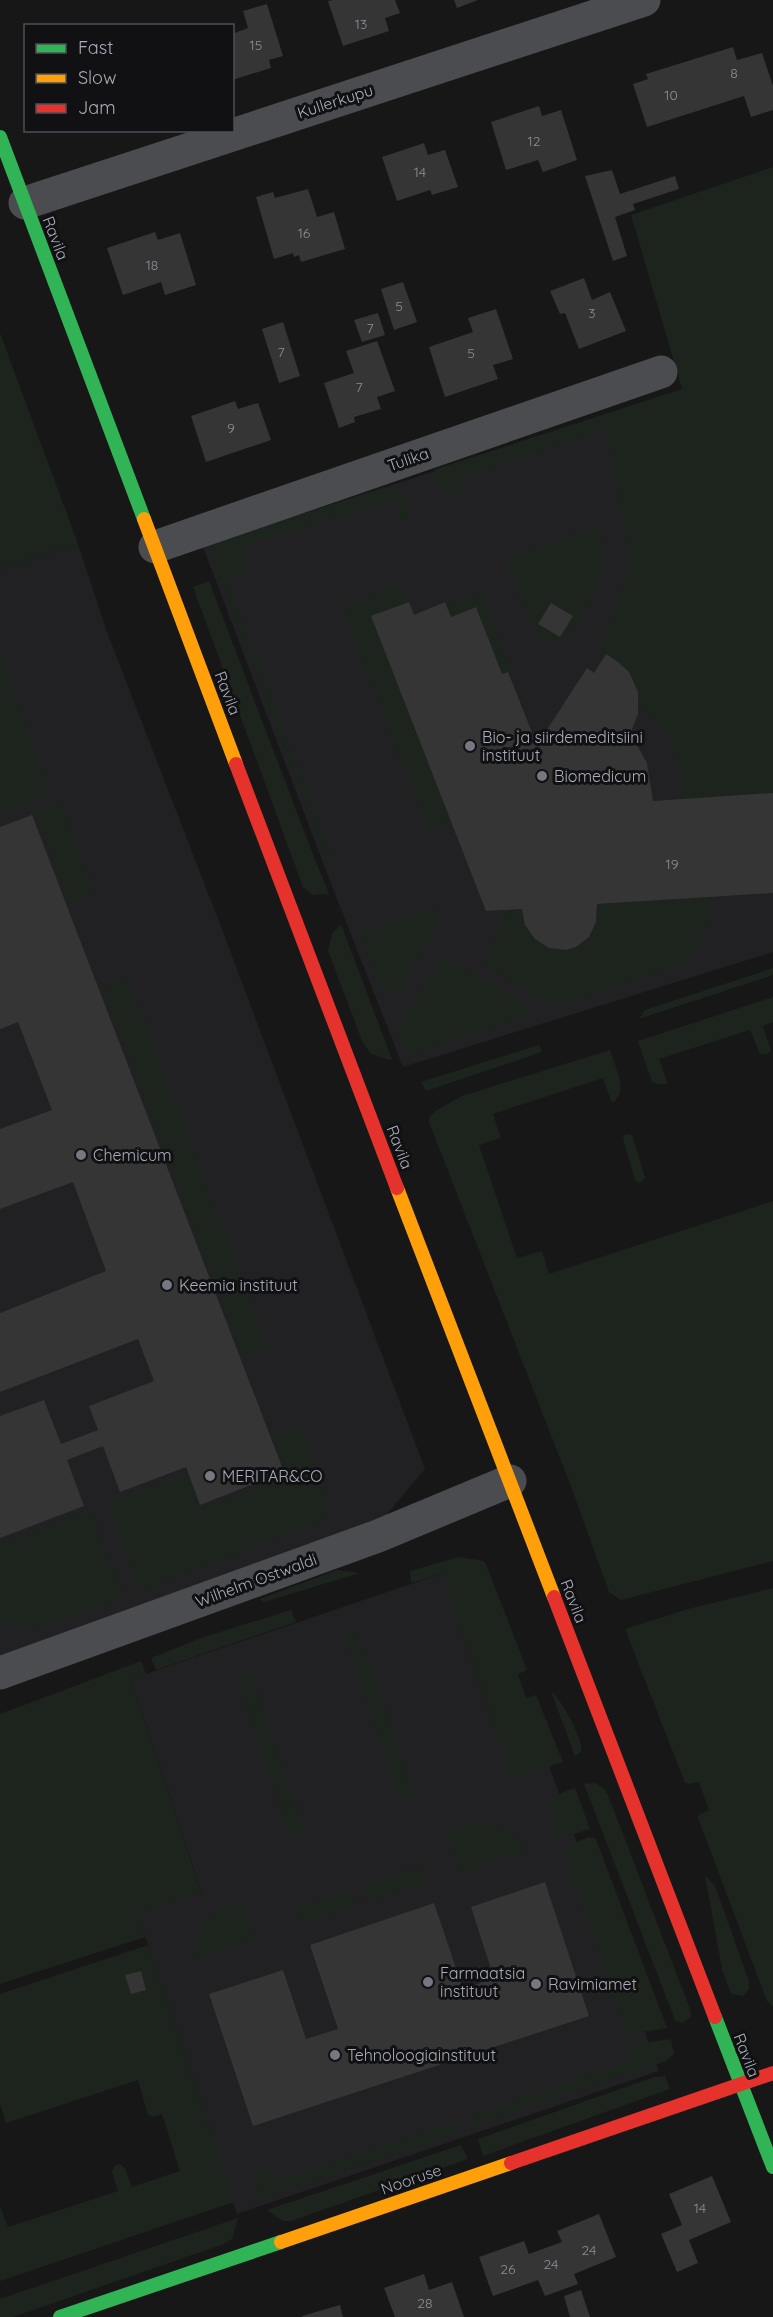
<svg xmlns="http://www.w3.org/2000/svg" width="773" height="2317" font-family="Quicksand,sans-serif">
<rect width="100%" height="100%" fill="#171717"/>
<path fill="#212123" d="M612,413L773,718V952L403,1067L330,881L203,547Z
M78,544L107,632L220,924L425,1469L383,1519L0,1662V570Z
M477,1566L659,2071L237,2214L137,1912L201,1891L131,1679L443,1573Z"/>
<path fill="#1d241e" d="M773,167V793L681,799C680,790 681,779 680,770C676,746 658,719 638,706C639,679 622,661 598,650L625,585L630,557L605,429L460,477L467,499C454,500 437,485 432,474L436,469L682,389L631,215Z
M0,333L78,544L0,570Z
M385,487L399,490L409,500V513L405,520L401,521L393,499L240,548L248,572L227,580L335,865L332,866L317,835L207,545Z
M592,528L601,532C605,543 605,557 603,568C598,592 564,669 534,631L507,563V557Z
M209,581L312,852L329,894L312,895L303,887L193,587Z
M402,585L409,602L372,616L451,820L428,829L341,605Z
M483,593L509,665L508,672L502,674L476,607L451,617L446,606Z
M0,655L52,793L0,813Z
M60,800L96,894L70,904L34,810Z
M712,897C708,925 703,946 681,964L554,1007L483,963L507,910L522,909C526,949 578,969 594,928C597,921 597,912 597,904Z
M432,908L438,921L436,931L400,988C391,992 386,992 380,984L360,936Z
M341,924L392,1059L390,1060L371,1054L363,1043L328,951L332,934Z
M447,958L521,1002L527,1016L407,1054L398,1034L400,1025L438,961Z
M773,968V975L639,1019L645,1010Z
M128,978L268,1346L242,1355L103,988Z
M773,997V1022L763,1026L771,1051L766,1054H760L750,1030L659,1059L668,1084H658L652,1082L638,1041Z
M539,1045L542,1052L426,1091L421,1082Z
M610,1050C615,1066 629,1092 612,1103L603,1078L493,1114L501,1138L479,1145L517,1258L542,1251L549,1274L773,1201V1561L621,1600L609,1592L570,1484L429,1122V1117L435,1111L462,1096Z
M628,1134L632,1135L645,1177L643,1181L639,1183L635,1180L623,1139L624,1135Z
M298,1425L327,1501L322,1518L314,1524L140,1591L107,1504L185,1473L200,1509L287,1475L273,1435Z
M90,1509L123,1597C98,1606 51,1630 26,1629C17,1629 7,1625 0,1620V1545Z
M459,1557L484,1561L486,1564L527,1670L518,1674L526,1698L536,1695L563,1762L512,1779L443,1573L411,1583L410,1571Z
M337,1570L360,1573L264,1602L261,1601L260,1599Z
M773,1588V2006L767,2001L698,1818L700,1814L709,1810L699,1782L689,1784L685,1783L625,1629L688,1609Z
M291,1610L296,1622L156,1670L151,1658L204,1637Z
M358,1632L414,1797L401,1801L344,1636Z
M141,1661L146,1674L131,1679L201,1892L138,1912L145,1937L0,1984V1714Z
M250,1669L306,1834L292,1839L236,1673Z
M551,1691C560,1698 585,1741 581,1752L575,1756Z
M596,1783L605,1790L608,1795L690,2009L691,2017L682,2023L675,2021L673,2015L584,1784Z
M575,1788L590,1829L559,1839C549,1812 540,1798 575,1788Z
M469,1823C492,1823 514,1829 528,1848L463,1873L447,1830Z
M589,1837L595,1838L597,1842L667,2028L626,2035L563,1851V1847Z
M421,1865L428,1883L368,1902L363,1885Z
M705,1875L715,1886L749,1981V1989L743,1996L731,1994L722,1969Z
M350,1890L356,1907L304,1924L297,1908Z
M241,1900L253,1939L192,1960C194,1931 215,1910 241,1900Z
M148,1945L234,2202L0,2281V2206L8,2227L118,2191L112,2172L114,2166L120,2164L125,2168L132,2187L180,2171L162,2114L153,2117L148,2115L138,2080L6,2123L0,2104V1994Z
M671,2039L674,2054L666,2061L475,2125L470,2124L468,2117L633,2059L629,2045Z
M665,2076L670,2089L483,2156L478,2139L654,2077Z
M455,2121L457,2128L455,2133L261,2198C257,2188 252,2178 260,2169H268L285,2178Z
M461,2145L468,2159L291,2221H283L267,2210Z
M238,2218L232,2239L224,2244L13,2317H0V2299Z"/>
<path fill="#353536" d="M333,0H395L400,13L385,18L389,31L343,46L328,1Z
M454,0H478L457,8Z
M267,4L283,56L269,60L271,68L232,80V34L248,28L243,11Z
M733,47L737,60L762,53L773,86V110L751,117L744,96L647,127L633,84L648,79L646,74Z
M539,106L542,116L561,110L577,160L543,172L538,160L506,170L491,122Z
M424,143L428,155L445,150L458,187L432,195L430,190L397,201L382,157Z
M612,170L620,194L675,176L679,189L633,204L635,210L615,217L627,256L613,261L585,176Z
M308,189L317,217L334,212L345,249L301,262L299,255L294,257L293,253L274,259L256,197L273,192L275,198Z
M155,232L158,240L180,233L196,285L165,295L161,282L123,295L107,248Z
M584,278L592,300L610,292L626,331L579,349L565,313L560,314L550,291Z
M403,282L417,322L394,330L381,289Z
M496,309L513,359L493,365L498,379L445,397L429,347L473,332L468,318Z
M378,313L385,335L362,342L354,320Z
M283,322L300,376L279,383L262,329Z
M377,341L395,391L377,397L381,409L354,417L355,422L339,428L324,383L354,373L346,351Z
M235,401L238,409L258,403L271,440L206,462L191,416Z
M409,602L414,615L445,602L451,617L476,607L502,674L508,672L537,745L587,668L594,673L606,654L618,662L629,672L638,692V714L632,729V736L647,763L653,801L773,793V893L597,904L596,922L589,937L576,947L566,950L549,948L535,939L525,925L522,909L486,911L371,616Z
M551,603L573,616L560,637L538,624Z
M32,815L284,1472L200,1505L186,1467L120,1492L103,1446L67,1460L84,1506L0,1538V1416L44,1400L61,1444L98,1430L89,1406L154,1381L138,1339L0,1392V1313L106,1271L73,1182L0,1209V1129L52,1110L18,1022L0,1029V827Z
M545,1882L589,2016L253,2126L209,1994L283,1970L306,2039L338,2029L310,1945L434,1903L463,1989L494,1978L471,1907Z
M141,1971L146,1990L131,1994L125,1975Z
M712,2176L731,2222L689,2240L698,2263L677,2272L661,2234L682,2225L669,2194Z
M599,2214L616,2257L574,2274L578,2284L545,2296L538,2280L493,2296L479,2257L524,2241L529,2254L562,2242L557,2231Z
M424,2274L429,2290L452,2282L464,2317H395L384,2288Z
M581,2290L590,2317H570L564,2296Z
M340,2305L343,2317H302V2316Z"/>
<g fill="none" stroke-linecap="round" stroke-linejoin="round">
<path stroke="#4b4c50" stroke-width="33" d="M25,203L644,0
M155,547L661,372
M0,1673L378,1536L510,1481"/>
<path stroke="#30b455" stroke-width="14" d="M0,137L144,519
M715,2017L773,2167
M60,2317L281,2242"/>
<path stroke="#ff9f0a" stroke-width="14" d="M144,519L236,764
M397,1188L554,1597
M281,2242L511,2163"/>
<path stroke="#e5322d" stroke-width="14" d="M236,764L397,1188
M554,1597L715,2017
M511,2163L773,2073"/>
</g>
<g fill="#757880" stroke="#111113" stroke-width="2">
<circle cx="470" cy="746" r="6"/>
<circle cx="542" cy="776" r="6"/>
<circle cx="81" cy="1155" r="6"/>
<circle cx="167" cy="1285" r="6"/>
<circle cx="210" cy="1476" r="6"/>
<circle cx="428" cy="1982" r="6"/>
<circle cx="536" cy="1984" r="6"/>
<circle cx="335" cy="2055" r="6"/>
</g>
<g text-anchor="middle" dominant-baseline="central" stroke-width="6" stroke-linejoin="round" paint-order="stroke">
<g font-size="14" fill="#8b8f98">
<text x="361" y="24">13</text>
<text x="256" y="45">15</text>
<text x="734" y="73">8</text>
<text x="671" y="95">10</text>
<text x="534" y="141">12</text>
<text x="420" y="172">14</text>
<text x="304" y="233">16</text>
<text x="152" y="265">18</text>
<text x="399" y="306">5</text>
<text x="592" y="313">3</text>
<text x="370" y="328">7</text>
<text x="281" y="352">7</text>
<text x="471" y="353">5</text>
<text x="359" y="387">7</text>
<text x="231" y="428">9</text>
<text x="672" y="864">19</text>
<text x="700" y="2208">14</text>
<text x="589" y="2250">24</text>
<text x="551" y="2264">24</text>
<text x="508" y="2269">26</text>
<text x="425" y="2303">28</text>
</g>
<g font-size="16" fill="#a8adb8" stroke="#111113">
<text transform="translate(335 101) rotate(-18)">Kullerkupu</text>
<text transform="translate(56 238) rotate(69)">Ravila</text>
<text transform="translate(408 459) rotate(-19)">Tulika</text>
<text transform="translate(228 693) rotate(69)">Ravila</text>
<text transform="translate(400 1147) rotate(69)">Ravila</text>
<text transform="translate(256 1580) rotate(-20)">Wilhelm Ostwaldi</text>
<text transform="translate(574 1601) rotate(69)">Ravila</text>
<text transform="translate(747 2055) rotate(69)">Ravila</text>
<text transform="translate(411 2179) rotate(-19)">Nooruse</text>
</g>
<g font-size="16" fill="#a8adb8" stroke="#111113" text-anchor="start">
<text x="482" y="737">Bio- ja siirdemeditsiini<tspan x="482" dy="18">instituut</tspan></text>
<text x="554" y="776">Biomedicum</text>
<text x="93" y="1155">Chemicum</text>
<text x="179" y="1285">Keemia instituut</text>
<text x="222" y="1476">MERITAR&amp;CO</text>
<text x="440" y="1973">Farmaatsia<tspan x="440" dy="18">instituut</tspan></text>
<text x="548" y="1984">Ravimiamet</text>
<text x="347" y="2055">Tehnoloogiainstituut</text>
</g>
</g>
<rect x="24" y="24" width="210" height="108" fill="#111113" stroke="#4d4f55" stroke-width="1.5"/>
<rect x="36" y="44" width="30" height="9" fill="#30b455" stroke="#4d4f55" stroke-width="1.5"/>
<text x="78" y="54" font-size="18" fill="#a8adb8">Fast</text>
<rect x="36" y="74" width="30" height="9" fill="#ff9f0a" stroke="#4d4f55" stroke-width="1.5"/>
<text x="78" y="84" font-size="18" fill="#a8adb8">Slow</text>
<rect x="36" y="104" width="30" height="9" fill="#e5322d" stroke="#4d4f55" stroke-width="1.5"/>
<text x="78" y="114" font-size="18" fill="#a8adb8">Jam</text>
</svg>
